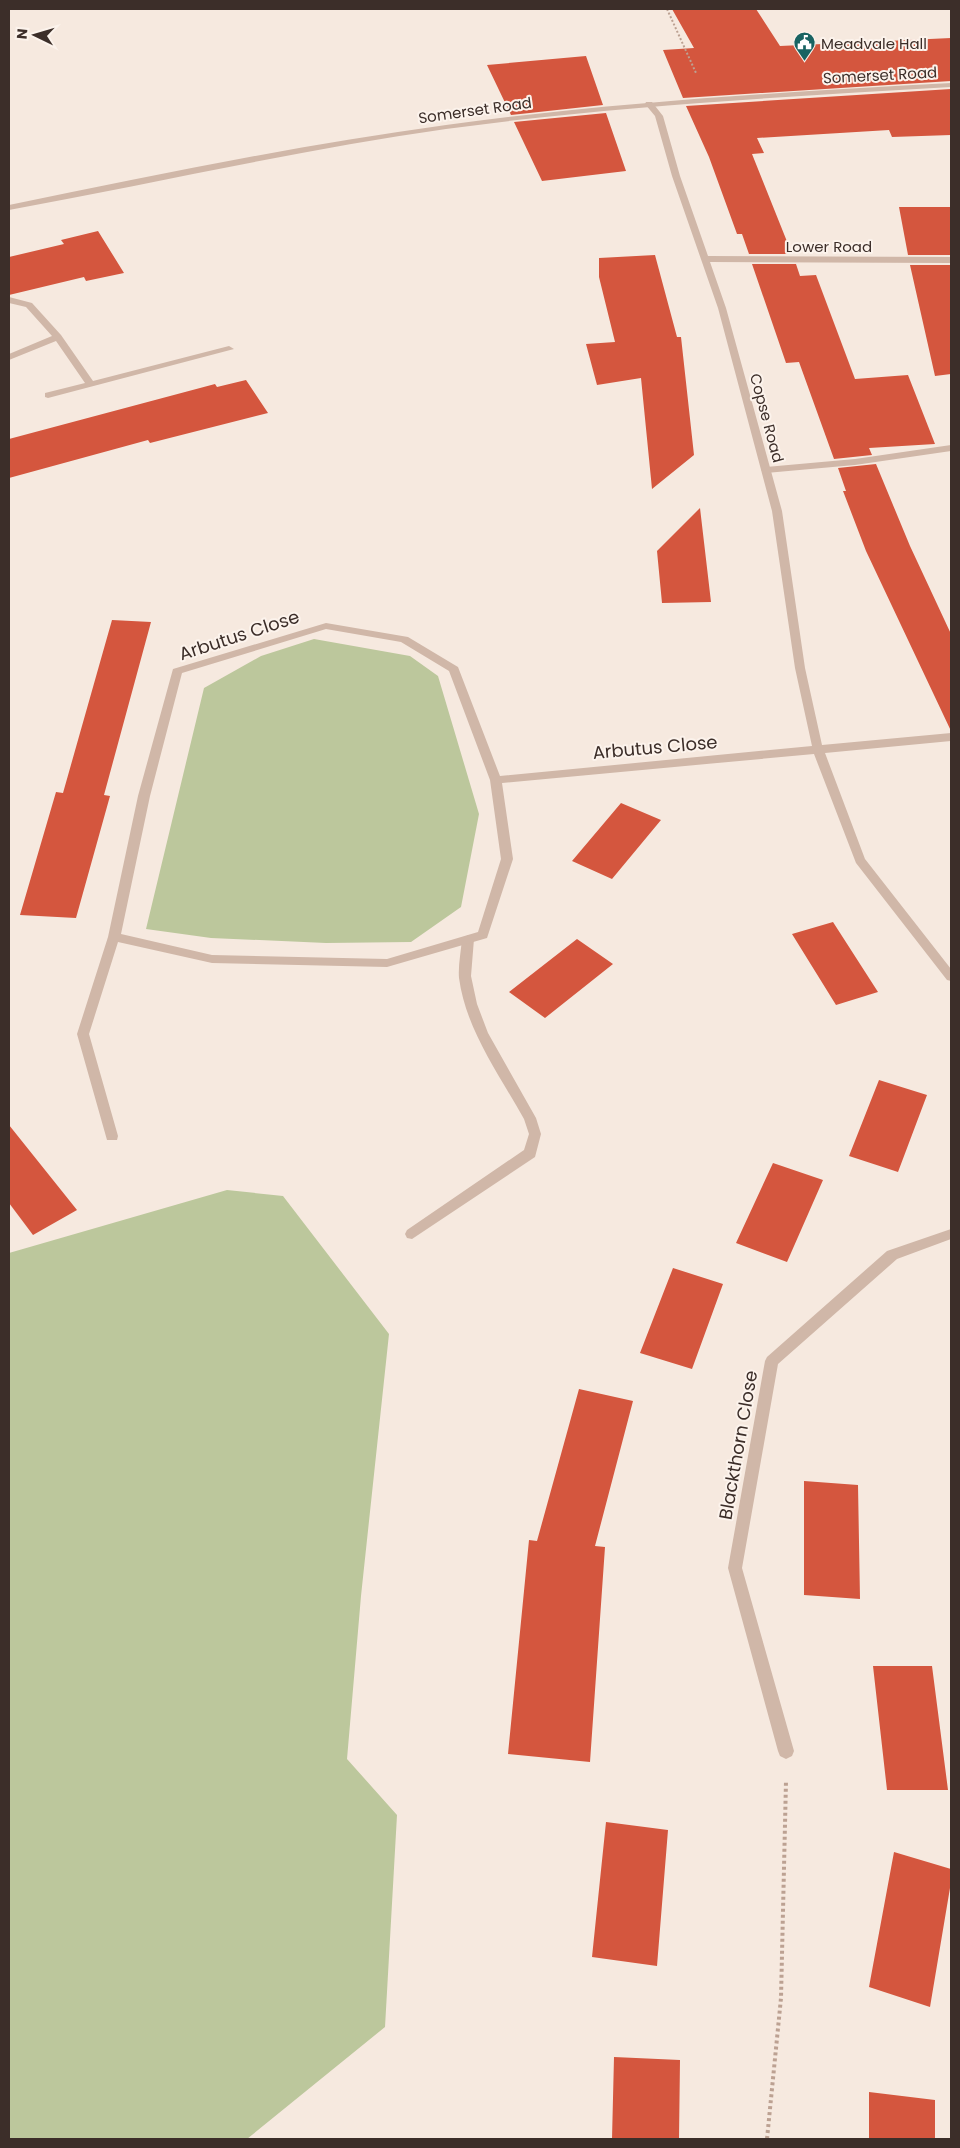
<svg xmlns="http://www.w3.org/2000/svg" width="960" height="2148" font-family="Poppins,sans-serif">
<rect width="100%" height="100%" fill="#f6e9df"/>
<path fill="#bcc79c" d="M314,639L410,656L438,676L479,814L461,907L411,942L326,943L211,938L146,929L204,688L261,656Z
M227,1190L283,1196L389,1334L361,1596L347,1759L397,1815L385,2027L247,2139H9V1253Z"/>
<path fill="#d4563e" d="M672,9H756L780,46L951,38V81L683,98L663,50L694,48Z
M586,56L603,105L511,115L487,65Z
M951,89V135L892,137L889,130L757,138L764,153L752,154L792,254H749L742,234H737L709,157L686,106Z
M606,113L626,171L542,181L514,122Z
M899,207H951V255H908Z
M98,231L124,273L86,281L84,277L9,295V257L64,244L61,240Z
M655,255L677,337H681L694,455L652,489L641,378L597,385L586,344L615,342L599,277V258Z
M752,264H796L800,276L816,275L855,379L908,375L935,444L869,448L872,455L834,459L799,362L786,363Z
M910,265H951V374L935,376Z
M246,380L268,413L150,443L148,440L9,478V439L215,384L217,387Z
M876,464L910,546L951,634V731L866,551L843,491H846L838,468Z
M700,508L711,602L662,603L657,551Z
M112,620L151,622L104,795L110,796L76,918L20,915L56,792L63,793Z
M621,803L661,820L612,879L572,861Z
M833,922L878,992L836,1005L792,934Z
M577,939L613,964L545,1018L509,992Z
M879,1080L927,1095L898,1172L849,1156Z
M9,1125L77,1210L33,1235L9,1203Z
M773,1163L823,1180L787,1262L736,1243Z
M673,1268L723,1284L692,1369L640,1353Z
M579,1389L633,1401L595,1546L605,1547L590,1762L508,1754L529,1540L537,1541Z
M804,1481L858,1485L860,1599L804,1595Z
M873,1666H932L948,1790H887Z
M606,1822L668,1830L657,1966L592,1957Z
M894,1852L951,1869V1882L930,2007L869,1987Z
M614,2057L680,2060L679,2139H612Z
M869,2092L935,2100V2139H869Z"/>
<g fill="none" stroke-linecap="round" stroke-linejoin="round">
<path stroke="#bca192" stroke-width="2" stroke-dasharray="2 2" stroke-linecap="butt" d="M667,9L696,73"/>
<path stroke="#bca192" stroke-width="4" stroke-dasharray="3 3" stroke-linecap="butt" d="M767,2139L781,1998L786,1781"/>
<path fill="#d0b7a8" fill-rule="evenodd" d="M9,297L32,303L61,335L93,381L229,346L234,349L48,398L45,397V393L85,383L56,341L9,360V354L52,336L26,307L9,303Z
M951,445V451L855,465L766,473L761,470L766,467L855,459Z
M468,935L474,939L471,976L477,1004L488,1033L536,1118L541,1134L535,1157L412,1239L407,1238L405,1234L407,1230L524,1150L529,1134L524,1119C499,1074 466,1030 459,978C458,966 461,951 462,939Z"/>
<path fill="#d0b7a8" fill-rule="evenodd" d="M646,102H652L663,116L680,176L708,256L951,257V263L710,262L726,308L782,511L805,668L822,745L951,733V741L825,753L865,859L951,969V981L947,980L856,863L814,754L502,783L513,859L487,938L387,967L212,963L118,942L89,1034L118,1136L117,1140H107L77,1034L108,937L138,796L173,669L326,623L408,637L458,667L500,776L812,746L795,668L772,511L718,308L672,176L655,116L645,104ZM326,629L401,642L449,671L490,780L501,859L478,932L387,959L212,955L121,934L150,796L182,673Z
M951,1229V1239L897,1259L778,1364L742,1568L794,1751L792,1756L786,1759L780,1756L778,1751L728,1568L765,1361L767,1357L887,1251Z"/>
<path fill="#d0b7a8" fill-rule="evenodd" d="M951,83V87C782,97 614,106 446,129C299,150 155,183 9,210V205C154,175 299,145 446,125C614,102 782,92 951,83Z"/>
</g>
<defs>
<symbol id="civic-pin" viewBox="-11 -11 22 30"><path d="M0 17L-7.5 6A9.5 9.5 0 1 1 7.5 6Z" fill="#196362" stroke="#fcf3ec"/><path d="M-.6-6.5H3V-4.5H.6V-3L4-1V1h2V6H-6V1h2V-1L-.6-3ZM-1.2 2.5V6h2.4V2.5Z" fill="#fff"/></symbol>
</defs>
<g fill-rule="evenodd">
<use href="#civic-pin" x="792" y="30" width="25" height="34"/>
</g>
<g text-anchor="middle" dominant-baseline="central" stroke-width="4" stroke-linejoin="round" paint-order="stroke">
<g font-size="15" fill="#3c2e29" stroke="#fcf3ec" text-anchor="start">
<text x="821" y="43">Meadvale Hall</text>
</g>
<g font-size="15" fill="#3c2e29" stroke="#fcf3ec">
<text transform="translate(880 75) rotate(-3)">Somerset Road</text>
<text transform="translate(475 110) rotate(-8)">Somerset Road</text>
<text x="829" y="246">Lower Road</text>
<text transform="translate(767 418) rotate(75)">Copse Road</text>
</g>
<g font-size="18" fill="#3c2e29" stroke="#fcf3ec">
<text transform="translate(239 635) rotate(-18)">Arbutus Close</text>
<text transform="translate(655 747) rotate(-5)">Arbutus Close</text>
<text transform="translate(738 1445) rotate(-80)">Blackthorn Close</text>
</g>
</g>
<rect width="960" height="2148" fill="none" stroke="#3c2e29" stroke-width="20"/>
<g transform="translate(35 35) rotate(275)" stroke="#fcf3ec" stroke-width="4" paint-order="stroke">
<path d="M0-4L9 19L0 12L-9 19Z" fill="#3c2e29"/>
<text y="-8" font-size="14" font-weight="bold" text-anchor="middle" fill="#3c2e29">N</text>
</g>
</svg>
